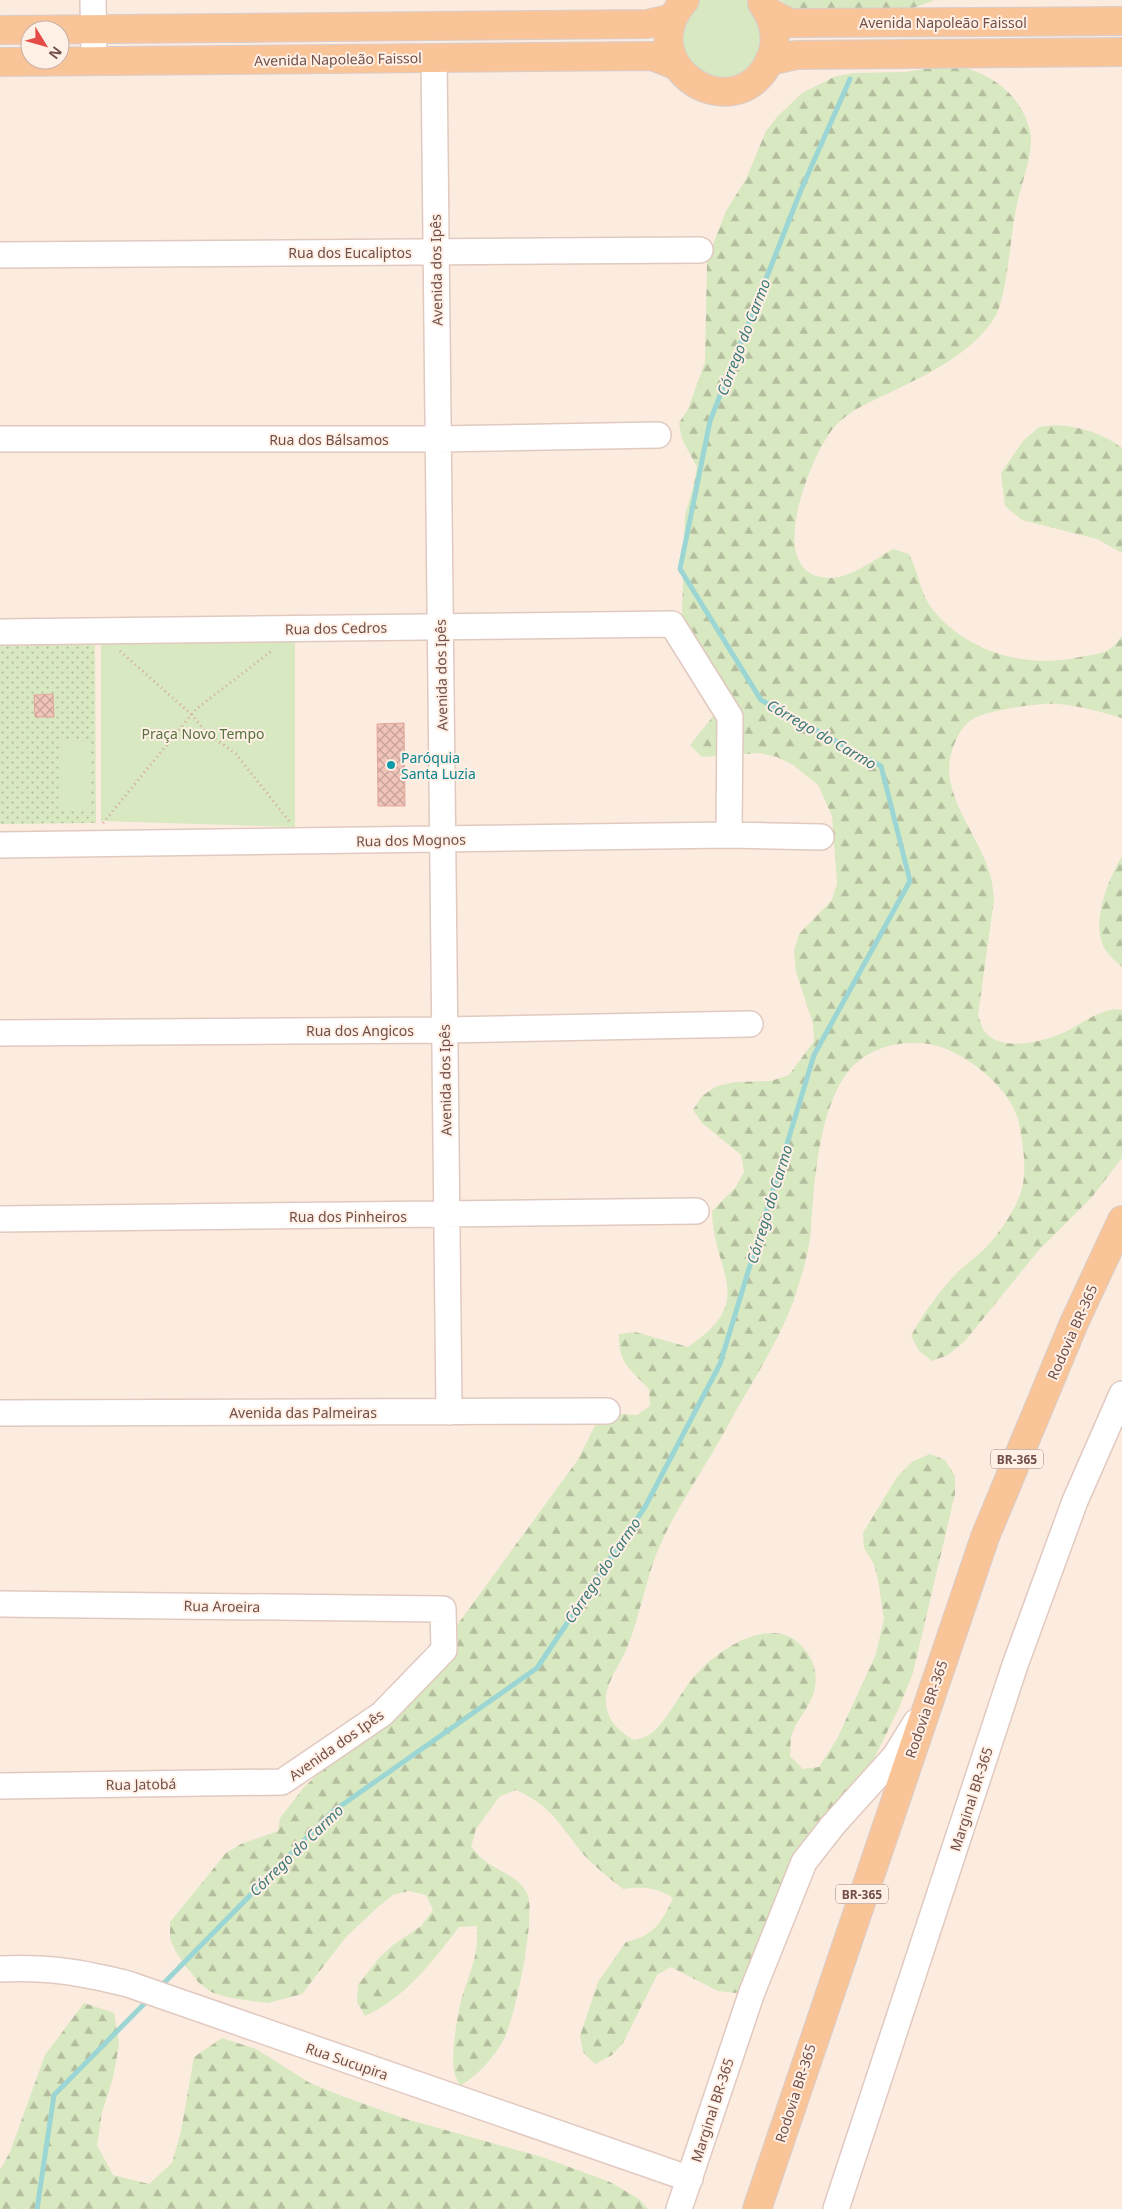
<svg xmlns="http://www.w3.org/2000/svg" width="1122" height="2209" font-family="'Noto Sans',sans-serif">
<defs>
<pattern id="grass-dots" width="8" height="8" patternUnits="userSpaceOnUse" patternTransform="scale(1.25)"><rect width="8" height="8" fill="#d8e8c0"/><path d="M2 2h.1M6 6h.1" fill="none" stroke="#b4be9e" stroke-width="1.8" stroke-linecap="round"/></pattern>
<pattern id="forest-firs" width="22" height="20" patternUnits="userSpaceOnUse" patternTransform="scale(1.25)"><rect width="22" height="20" fill="#d8e8c0"/><path d="M5 1l3.5 6h-7zM16 11l3.5 6h-7z" fill="#b4be9e"/></pattern>
<pattern id="building-cross-hatch" width="8" height="8" patternUnits="userSpaceOnUse" patternTransform="scale(1.25)"><rect width="8" height="8" fill="#f0c4b9"/><path d="M0 0l8 8M0 8l8-8" fill="none" stroke="#c7a298"/></pattern>
</defs>
<rect width="100%" height="100%" fill="#fcece0"/>
<path fill="url(#grass-dots)" d="M95,642L96,823L0,824V643Z"/>
<path fill="url(#forest-firs)" d="M780,0H935L913,8L857,11L806,10L790,7Z
M952,65C986,71 1016,89 1028,124C1030,129 1031,137 1031,142C1030,164 1020,187 1016,209C1010,240 1009,274 1000,305C997,316 989,326 982,334C959,359 924,376 893,391C869,403 845,411 829,434C809,463 763,575 828,578C850,579 875,559 893,549L909,554C919,573 920,594 933,610C968,653 1028,669 1080,657C1100,653 1109,655 1122,636V718C1102,712 1080,706 1059,704C1042,702 991,710 976,717C956,727 946,760 950,780C959,825 993,853 994,900L978,1015C980,1020 981,1025 983,1029C999,1055 1048,1041 1069,1030C1082,1023 1107,1005 1122,1010V1158L1092,1197L1039,1250L965,1341L948,1355L932,1361L919,1351L911,1336C922,1315 937,1295 953,1277C961,1268 971,1261 980,1253C996,1239 1017,1209 1022,1188C1027,1168 1023,1148 1020,1128C1015,1093 976,1061 944,1048C915,1037 876,1043 854,1065C819,1099 814,1184 811,1231C809,1250 803,1272 797,1290C784,1335 748,1387 726,1429C704,1470 676,1507 658,1550C645,1582 640,1616 627,1648C620,1665 604,1684 606,1704C608,1722 620,1732 634,1740C639,1739 644,1737 649,1735C665,1725 680,1693 693,1678C713,1654 757,1623 788,1636C800,1641 813,1657 815,1671C820,1701 798,1714 791,1737C790,1743 791,1751 790,1756L803,1769L819,1767L837,1739L876,1654L884,1619L878,1580L874,1564L864,1548L863,1533L897,1477L913,1461L930,1454L945,1460L955,1476V1494L913,1673L899,1708L867,1773L751,1983L736,1993L718,1991L671,1967L657,1975L623,2043L612,2055L595,2064L583,2052L580,2036L598,1982L626,1942C654,1936 662,1922 673,1898C654,1886 644,1887 623,1889C610,1878 596,1868 585,1856C560,1827 554,1807 516,1790L500,1796L476,1829L471,1847C476,1852 480,1857 485,1861C498,1871 519,1877 527,1893C537,1914 515,2018 504,2039C494,2058 478,2075 460,2086C458,2081 455,2076 454,2071C451,2058 457,2015 461,2001C469,1973 479,1957 477,1926L459,1927C434,1960 404,1999 365,2016L357,2002L358,1985L379,1958L393,1945L421,1926L433,1910L426,1895L409,1891L393,1895L379,1906L346,1937L302,1994L268,2003L230,1998L211,1992L198,1982L177,1954L170,1939V1922L226,1853L241,1844L278,1831L280,1818L305,1786L347,1748L422,1673L577,1461L598,1420L621,1414L637,1415L650,1406L649,1389C630,1369 618,1363 619,1334L635,1332L688,1347C759,1299 713,1274 712,1211L735,1188L744,1172L741,1155L702,1123L693,1110L702,1096L717,1086L735,1082L771,1081L789,1075L814,1041L813,1024L796,972L794,951L799,934L832,900L837,883L832,816L818,785L793,765L777,757L759,753L702,757L690,745L722,705L694,649L682,613L685,515L694,484L697,467L682,439L679,423L688,409L705,362L707,260L726,211L746,179L766,131L777,117L802,93L834,77L853,73L905,72Z
M1055,425C1078,426 1103,433 1122,448V553L1097,539L1022,520L1005,506L1001,473L1023,441L1039,427Z
M1122,856V967C1115,961 1105,952 1102,943C1093,917 1109,878 1122,856Z
M84,2003L114,2013L119,2045L113,2078L102,2112L97,2145L113,2175L149,2184L172,2163L181,2131L194,2057L222,2038L256,2049L310,2083L342,2096L406,2119L542,2157L610,2182L639,2199L648,2209H0V2170L10,2152L45,2055Z"/>
<path fill="#d8e8c0" d="M697,0H747C769,20 762,35 758,62L734,80L696,74L677,40Z
M295,641V827L101,821V643Z
M60,741L90,742L89,810L58,809Z"/>
<g fill="none" stroke-linecap="round" stroke-linejoin="round">
<path stroke="#9cd6d4" stroke-width="5" d="M159,1988L332,1812L537,1668L645,1507L720,1364L814,1055L910,881L881,766L761,700L680,569L710,421L801,190L850,79
M37,2209L54,2095L148,2000"/>
</g>
<path fill="url(#building-cross-hatch)" stroke="#e3a799" d="M53,694L54,717H35L34,695Z
M404,723L405,806H378L377,724Z"/>
<g fill="none" stroke-linecap="round" stroke-linejoin="round">
<defs>
<path id="minor" d="M93,0L94,61
M434,58L449,1412
M0,255L700,250
M0,439H438L658,435
M0,632L672,624L730,717L729,835
M0,845L729,835L821,837
M0,1033L445,1030L750,1024
M0,1219L696,1211
M0,1413L607,1411
M0,1604L443,1609L444,1650L382,1714L282,1782L0,1786
M0,1969C49,1967 80,1972 128,1984L690,2179
M679,2209L752,1992L804,1862L833,1825L895,1756L916,1722
M836,2209L1015,1665L1075,1501L1122,1394"/>
<path id="major" d="M685,0C628,64 735,134 770,60C779,40 774,20 762,3
M767,11L790,23L1122,21
M0,30L647,24L673,18
M769,61L796,55L1122,52
M0,62L652,56L675,65
M757,2209L985,1537L1074,1323L1122,1220"/>
</defs>
<use href="#minor" stroke="#e1c9c0" stroke-width="28"/>
<use href="#major" stroke="#d8cecc" stroke-width="30"/>
<path stroke="#d5a89c" stroke-width="3" stroke-dasharray="1 4" stroke-linecap="butt" d="M120,651L192,715L206,732L236,754L289,821
M103,823L196,709L273,650"/>
<use href="#minor" stroke="#fff" stroke-width="25"/>
<use href="#major" stroke="#fac499" stroke-width="28"/>
</g>
<circle fill="#0f9aa8" stroke="#fff0e6" stroke-width="2" cx="391" cy="765" r="5"/>
<g text-anchor="middle" dominant-baseline="central" stroke-width="4" stroke-linejoin="round" paint-order="stroke">
<g fill="#fff0e6" stroke="#9c7f77" stroke-width="1">
<rect x="991" y="1449.5" width="52" height="19" rx="4"/>
<rect x="836" y="1884.5" width="52" height="19" rx="4"/>
</g>
<g font-size="12" font-weight="bold" fill="#724f48">
<text x="1017" y="1459">BR-365</text>
<text x="862" y="1894">BR-365</text>
</g>
<g font-size="14" fill="#724f48" stroke="#fff0e6">
<text x="943" y="22">Avenida Napoleão Faissol</text>
<text transform="translate(338 59) rotate(-1)">Avenida Napoleão Faissol</text>
<text x="350" y="252">Rua dos Eucaliptos</text>
<text transform="translate(436 270) rotate(-91)">Avenida dos Ipês</text>
<text x="329" y="439">Rua dos Bálsamos</text>
<text transform="translate(336 628) rotate(-1)">Rua dos Cedros</text>
<text transform="translate(441 675) rotate(-91)">Avenida dos Ipês</text>
<text transform="translate(411 840) rotate(-1)">Rua dos Mognos</text>
<text x="360" y="1030">Rua dos Angicos</text>
<text transform="translate(445 1080) rotate(-91)">Avenida dos Ipês</text>
<text x="348" y="1216">Rua dos Pinheiros</text>
<text transform="translate(1072 1332) rotate(-66)">Rodovia BR-365</text>
<text x="303" y="1412">Avenida das Palmeiras</text>
<text transform="translate(222 1606) rotate(1)">Rua Aroeira</text>
<text transform="translate(926 1709) rotate(-71)">Rodovia BR-365</text>
<text transform="translate(336 1745) rotate(-35)">Avenida dos Ipês</text>
<text transform="translate(141 1784) rotate(-1)">Rua Jatobá</text>
<text transform="translate(971 1799) rotate(-72)">Marginal BR-365</text>
<text transform="translate(347 2061) rotate(19)">Rua Sucupira</text>
<text transform="translate(795 2093) rotate(-72)">Rodovia BR-365</text>
<text transform="translate(712 2110) rotate(-72)">Marginal BR-365</text>
</g>
<g font-size="14" fill="#57723e" stroke="#fff0e6">
<text x="203" y="733">Praça Novo Tempo</text>
</g>
<g font-size="14" fill="#0d838f" stroke="#fff0e6" text-anchor="start">
<text x="401" y="757">Paróquia<tspan x="401" dy="16">Santa Luzia</tspan></text>
</g>
<g font-size="15" font-style="italic" fill="#3c7876" stroke="#fff0e6">
<text transform="translate(743 337) rotate(-69)">Córrego do Carmo</text>
<text transform="translate(822 734) rotate(30)">Córrego do Carmo</text>
<text transform="translate(769 1204) rotate(-73)">Córrego do Carmo</text>
<text transform="translate(602 1570) rotate(-56)">Córrego do Carmo</text>
<text transform="translate(296 1850) rotate(-44)">Córrego do Carmo</text>
</g>
</g>
<g transform="translate(45 45) rotate(127)"><circle r="24" fill="#fff0e6" stroke="#c7b0a7"/>
<path d="M0-4L9 19L0 12L-9 19Z" fill="#e44c47"/>
<text y="-8" font-size="14" font-weight="bold" text-anchor="middle" fill="#724f48">N</text>
</g>
</svg>
